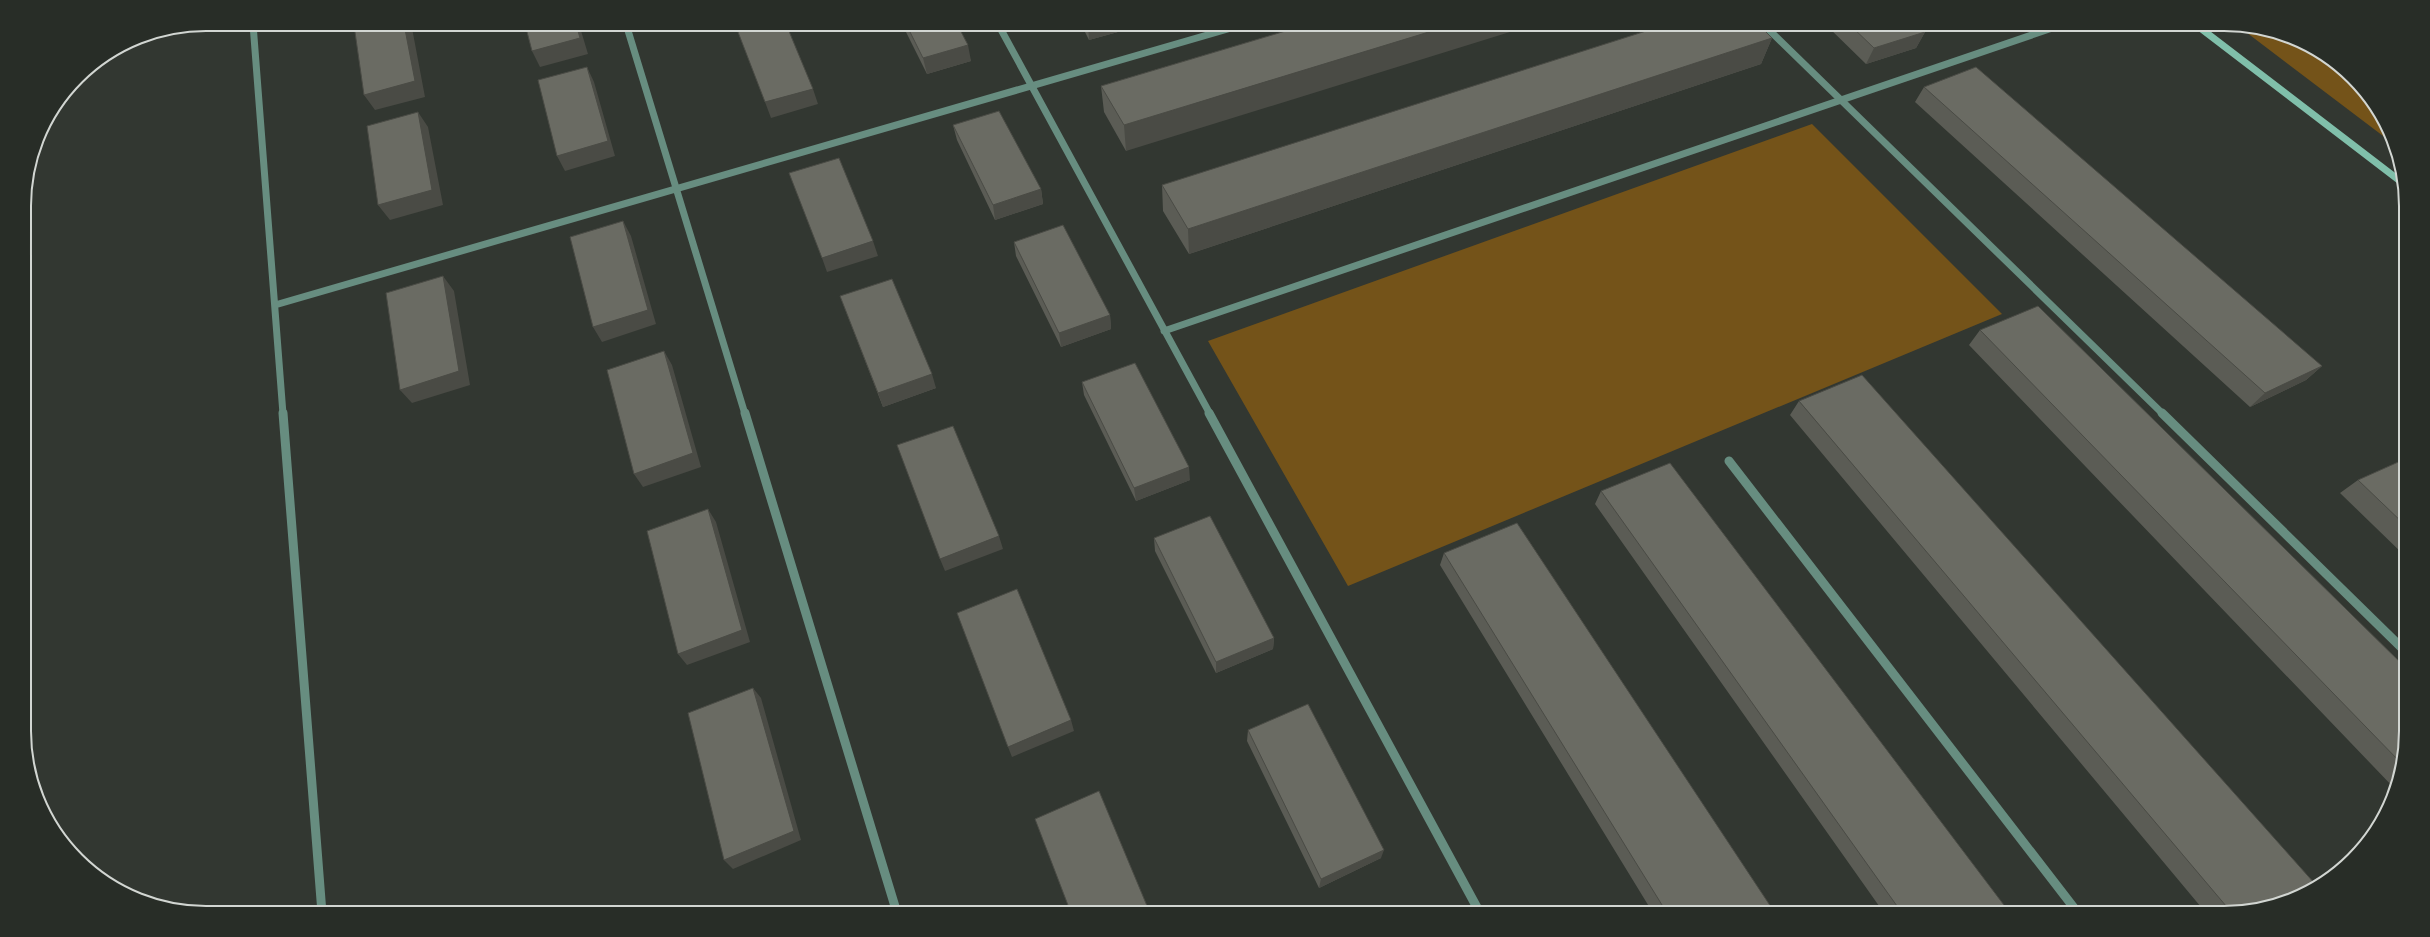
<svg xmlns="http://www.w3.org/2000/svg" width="2430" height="937" font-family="Bitter,serif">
<rect width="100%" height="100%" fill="#323731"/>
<path fill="#745319" d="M2238,26L2283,34L2325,55L2361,86L2392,136L2395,145Z
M1812,124L2002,314L1348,586L1208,341Z"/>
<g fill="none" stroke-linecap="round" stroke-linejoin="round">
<path stroke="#678d80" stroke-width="7" d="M253,24L283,414
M626,24L745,414
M998,24L1210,414
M1763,24L2163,414
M275,305L1245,24
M1164,331L2064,24"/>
<path stroke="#678d80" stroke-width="9" d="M283,413L322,913
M745,413L897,913
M1209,413L1480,913
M2162,413L2406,652
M1729,461L2078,913"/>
<path stroke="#80bfaa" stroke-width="7" d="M2195,24L2404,184"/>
</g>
<path fill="#5b5c55" d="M902,24H957L971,61L927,74Z
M1081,24H1143V25L1089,40Z
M1309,24L1126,151L1104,112L1101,86Z
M1825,24H1916L1925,32L1916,48L1866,64Z
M1772,38L1761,64L1189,254L1163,211L1162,185Z
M1924,87L2322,366L2306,380L2250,407L1915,102Z
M953,125L1041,189L1043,204L995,220L957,140Z
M1014,242L1110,315L1111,329L1061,347L1016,256Z
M840,296L936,388L883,407Z
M1980,330L2406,731L2396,790L1969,345Z
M1082,382L1190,480L1136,501L1084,395Z
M1799,401L2236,913H2206L1790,415Z
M2405,459V556L2340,493L2358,480Z
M1601,491L2010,913H1884L1595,504Z
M1154,538L1274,638L1273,649L1216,673L1155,551Z
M1444,553L1775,913H1653L1440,565Z
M1248,730L1381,858L1319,888L1247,741Z"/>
<path fill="#4a4b45" d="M404,24H410L412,28L425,97L375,110L364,95Z
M576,24H579L588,54L540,67L532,51Z
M1088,24H1143V25L1089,40Z
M1455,24H1536L1126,151L1124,125Z
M1925,32L1916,48L1866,64L1874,48Z
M1772,38L1761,64L1189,254L1188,229Z
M968,45L971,61L927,74L923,58Z
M587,67L594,82L615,156L565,171L557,156Z
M813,89L818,104L771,118L765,102Z
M418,112L428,127L443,205L390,220L378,205Z
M1041,189L1043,204L995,220L993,205Z
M623,221L631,236L656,324L602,342L593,327Z
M873,241L878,256L827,272L822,258Z
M443,276L454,291L470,385L412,403L400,390Z
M1110,315L1111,329L1061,347L1059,333Z
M664,351L672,365L701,467L643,487L634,474Z
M2322,366L2306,380L2250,407L2265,393Z
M932,374L936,388L883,407L878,393Z
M1189,467L1190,480L1136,501L1134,488Z
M708,509L716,522L750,642L687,665L678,654Z
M999,536L1003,549L945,571L940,559Z
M1274,638L1273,649L1216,673V662Z
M753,688L761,698L801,840L733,869L724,860Z
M1071,720L1074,731L1012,757L1008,747Z
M1384,850L1381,858L1319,888L1321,879Z
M811,907L817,913H813Z"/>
<path fill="#6a6b63" stroke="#4a4b45" d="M358,24H404L415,81L364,95L354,25Z
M525,24H576L580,38L532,51Z
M766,24H786L813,89L765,102L738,32Z
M906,24H957L968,45L923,58Z
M1309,24H1455L1124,125L1101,86Z
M1668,24H1758L1772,38L1188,229L1162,185Z
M1849,24H1916L1925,32L1874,48Z
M587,67L608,141L557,156L538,80Z
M1976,67L2322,366L2265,393L1924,87Z
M999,111L1041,189L993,205L953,125Z
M418,112L432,190L378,205L367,126Z
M839,158L873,241L822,258L789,173Z
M623,221L648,310L593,327L570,237Z
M1063,225L1110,315L1059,333L1014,242Z
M443,276L459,371L400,390L386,293Z
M892,279L932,374L878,393L840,296Z
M2038,306L2406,668V731L2401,763L1980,330Z
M664,351L693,453L634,474L607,370Z
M1135,363L1189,467L1134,488L1082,382Z
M1862,375L2316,885L2283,903L2236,913H2232L1799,401Z
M953,426L999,536L940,559L897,445Z
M2405,459V525L2358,480Z
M1670,463L2010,913H1902L1601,491Z
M708,509L742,630L678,654L647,531Z
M1210,516L1274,638L1216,662L1154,538Z
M1517,523L1775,913H1667L1444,553Z
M1017,589L1071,720L1008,747L957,613Z
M753,688L794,831L724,860L688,713Z
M1308,704L1384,850L1321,879L1248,730Z
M1099,791L1150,913H1071L1035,819Z
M811,907L813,913H798Z"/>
<path d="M0 0H2430V937H0ZM206 31H2224A175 175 0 0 1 2399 206V731A175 175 0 0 1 2224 906H206A175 175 0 0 1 31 731V206A175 175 0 0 1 206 31Z" fill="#282d27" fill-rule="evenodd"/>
<path fill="none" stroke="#d2d6d2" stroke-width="2" d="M206 31H2224A175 175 0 0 1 2399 206V731A175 175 0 0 1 2224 906H206A175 175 0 0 1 31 731V206A175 175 0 0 1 206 31Z"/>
</svg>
